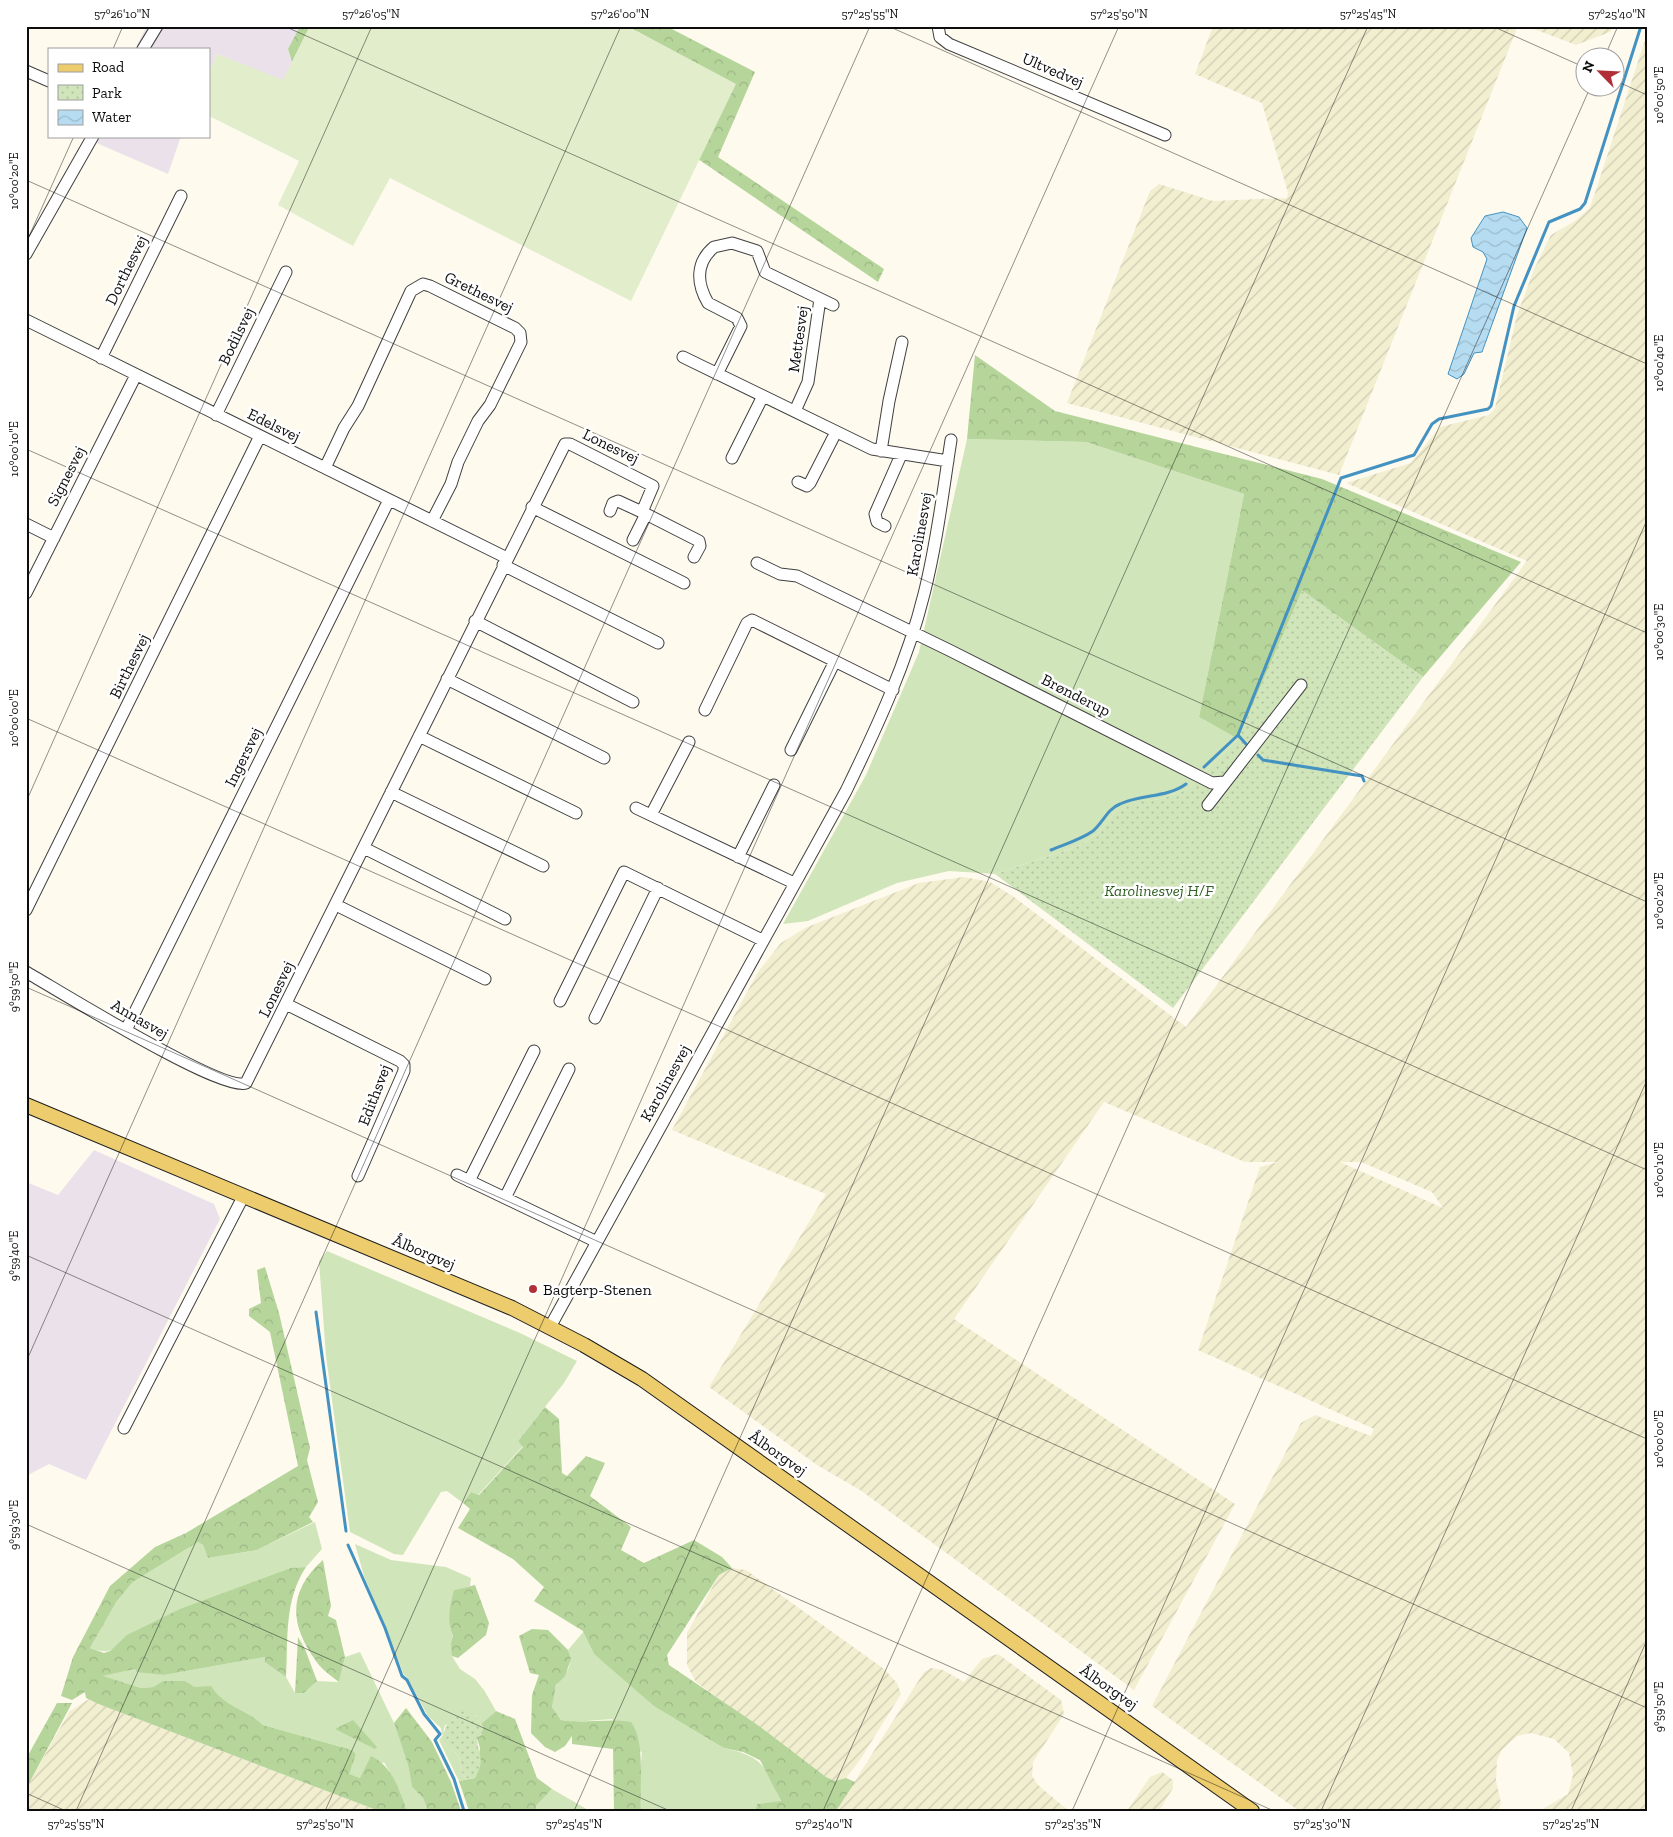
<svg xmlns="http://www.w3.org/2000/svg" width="1673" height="1837" font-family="'Zilla Slab',serif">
<defs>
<pattern id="farmland-furrows" width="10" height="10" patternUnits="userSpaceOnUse" patternTransform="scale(1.25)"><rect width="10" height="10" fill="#f2eed0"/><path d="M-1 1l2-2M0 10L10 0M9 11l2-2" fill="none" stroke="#cecbb1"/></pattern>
<pattern id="forest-crowns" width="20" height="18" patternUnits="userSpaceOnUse" patternTransform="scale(1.25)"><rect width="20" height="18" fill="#b6d59b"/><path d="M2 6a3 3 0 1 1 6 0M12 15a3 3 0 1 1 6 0" fill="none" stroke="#9bb684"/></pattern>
<pattern id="park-dots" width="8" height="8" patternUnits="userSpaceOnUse" patternTransform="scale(1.25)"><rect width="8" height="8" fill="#d1e5ba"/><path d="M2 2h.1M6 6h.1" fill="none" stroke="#b2c39f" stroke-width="1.8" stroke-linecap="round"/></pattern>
<pattern id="water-waves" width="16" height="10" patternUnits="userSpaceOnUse" patternTransform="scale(1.25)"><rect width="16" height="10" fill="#b6dcf1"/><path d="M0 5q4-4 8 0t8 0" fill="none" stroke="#9bbccd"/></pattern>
</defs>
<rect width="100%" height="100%" fill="#fefaee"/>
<path fill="#eae1eb" d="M147,26H300L288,49L292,62L283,81L217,54L209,72V49H135Z
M86,136H181L168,174L85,138Z
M94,1150L214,1204L220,1219L86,1480L49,1464L26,1476V1182L58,1195Z"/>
<path fill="url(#farmland-furrows)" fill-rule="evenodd" d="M1213,26H1518L1339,475L1067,403L1150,191L1159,184L1213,201L1287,198L1288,193L1262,103L1195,74Z
M1526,26H1614L1610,32L1576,45Z
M1647,34V1811H1535L1541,1810L1568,1794L1573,1775L1569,1753L1554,1739L1531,1733L1517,1736L1502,1750L1497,1760L1496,1780L1501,1804L1498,1811H1299L1152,1706L1301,1423L1315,1415L1371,1436L1374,1429L1198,1350L1260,1167L1278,1162H1245L1104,1102L954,1319L1235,1504L1134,1690L860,1490L817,1465L709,1387L826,1194L672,1130L758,972L781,943L805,928L919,883L964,877L990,882L1014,897L1186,1027L1527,561L1346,483L1411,463L1440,427L1489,415L1495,408L1517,315L1535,267L1551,235L1575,221L1590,208ZM1340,1162H1361L1432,1192L1443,1208Z
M732,1568L746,1570L884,1669L897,1683L901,1694L860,1760L846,1778L835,1781L826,1777L696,1682L687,1665V1633L719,1575Z
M998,1654L1061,1700L1064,1714L1033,1762L1032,1776L1039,1786L1069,1811H836L924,1672L931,1668L943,1670L964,1682L982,1659Z
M89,1699L101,1705L379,1811H26V1789L52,1742L70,1711Z
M1162,1772L1173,1780V1788L1159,1811H1127L1150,1777Z"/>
<path fill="#d1e5ba" d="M967,439L1086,442L1244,494L1199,717L1238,739L1188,789L1160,799L1139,802L1116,811L1097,834L1078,846L995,874L949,871L897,883L808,921L783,924L866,775L919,652Z
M327,1251L520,1333L577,1361L564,1383L518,1441L523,1446L478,1495L471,1492L463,1503L447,1491L441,1492L403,1555L394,1554L350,1532L326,1356L319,1261Z
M315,1522L322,1549L306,1567L290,1568C237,1588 184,1607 133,1633C112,1643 118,1658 90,1648L117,1601L133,1582L198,1542L203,1545L208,1558L257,1550Z
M355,1544L391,1560L446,1567L471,1578L470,1586L454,1590L452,1656L460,1669L475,1679L484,1690L496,1711L481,1724L476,1716L445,1725L441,1740L459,1757L463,1776L469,1779L459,1781L439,1740L442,1736L441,1728L428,1716L407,1677L404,1675L364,1576Z
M584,1631L594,1654L724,1748C764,1757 765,1766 781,1802L757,1804L755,1811H641L639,1782L642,1753L612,1719L573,1722L561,1720L552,1707C553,1701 553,1693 556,1687C561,1673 575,1672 568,1650Z
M360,1652L394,1723L408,1765L412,1787L423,1798L428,1811H407L400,1791L384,1762L360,1778L348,1774L356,1754L352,1750L263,1725C247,1709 224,1707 211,1687H195L184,1681H163L153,1687L141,1688L102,1676L135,1669L164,1675L265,1657L286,1677L295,1693H304L317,1681L339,1682L345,1657Z
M552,1789L590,1811H536V1806Z"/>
<path fill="url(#forest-crowns)" d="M300,26H310L292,62L288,49Z
M627,26H666L755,72L718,157L884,269L878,282L698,159L735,84Z
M975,355L1055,411L1322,479L1521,562L1423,677L1302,591L1238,739L1199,717L1244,494L1086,442L967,439Z
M265,1267L279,1313L310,1448L307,1460L318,1502L309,1517L313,1522L257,1550L208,1558L203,1545L198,1542L133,1582L117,1601L90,1648L104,1653L110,1651L127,1635L180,1609L290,1568L306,1567C284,1600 288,1639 286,1677L265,1662V1657L164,1675L137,1672L135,1669L103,1676L141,1688L153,1687L163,1681H185L195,1687L211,1686C224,1707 247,1709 263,1725L352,1750L356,1754L349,1774L360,1778L371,1756C392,1766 400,1790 407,1811H379L101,1705L86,1698L85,1692L72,1700L61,1696L73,1657L110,1586L155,1547L186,1533L298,1466L270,1332L249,1316V1309L261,1303L257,1270Z
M545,1407L559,1419L562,1473L567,1476L586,1456L605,1463L590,1496L631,1527L621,1550L644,1563L694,1540L722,1557L732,1568L719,1575L667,1655L669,1665L759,1726L826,1777L835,1781L846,1778L855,1782L836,1811H755L757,1804L781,1801L760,1760L743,1752L724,1748L654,1706L594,1654L583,1631L534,1601L544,1587L513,1559L458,1528L470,1509L463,1503L471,1492L479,1495L523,1447L518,1441Z
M323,1560L331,1606L328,1616L336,1620L345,1657L339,1682C331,1676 321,1669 316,1661C289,1624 288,1591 323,1560Z
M475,1585L489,1623L486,1635L458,1658L452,1656L451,1644L453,1635C446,1621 450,1605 454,1590Z
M532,1629L548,1630L568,1650L571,1659L565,1676L556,1685L552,1707L561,1720C584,1724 607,1718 631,1722C646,1742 639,1784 641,1811H614L613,1749L572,1744V1736L565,1746L555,1752L545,1747L531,1733L532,1695L539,1675L530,1673L519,1636Z
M298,1637L305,1649L317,1681L304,1693H295Z
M57,1703H72L26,1789V1759Z
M406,1708L432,1742L451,1782L461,1811H428L423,1798L412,1787L408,1765L394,1723Z
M496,1711L515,1719L537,1778L552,1789L536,1806V1811H469L459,1781L475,1778L480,1748L477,1738L483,1727L481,1724Z
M353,1720L377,1747L375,1749L335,1729Z"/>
<path fill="url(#park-dots)" d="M1302,590L1423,677L1173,1008L995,874L1078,846L1097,834L1116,811L1139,801L1160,799L1188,789L1238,739Z
M468,1710C476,1716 484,1723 483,1734L477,1738C478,1756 486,1759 475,1778L469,1779L463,1776L459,1757L441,1740C447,1724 448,1714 468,1710Z"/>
<path fill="#e2edcb" d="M310,26H627L736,84L631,301L390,178L353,246L278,205L299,161L209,116V72L217,54L283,80Z"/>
<path fill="url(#water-waves)" stroke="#4392c2" d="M1503,212L1519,217L1527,228L1482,352L1474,353L1464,374L1457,379L1448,374L1487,259L1483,252L1473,247L1471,238L1485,216Z"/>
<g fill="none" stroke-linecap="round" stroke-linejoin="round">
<path stroke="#4392c2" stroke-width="3" d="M1238,735L1246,744
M1258,755L1263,760L1362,776L1364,781
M1204,767L1238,735L1341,478L1414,455L1432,424L1439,419L1488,409L1491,406L1514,306L1549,222L1580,209L1585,203L1641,26
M1051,850C1065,844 1080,840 1093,831C1103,823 1107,809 1120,804C1141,794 1167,798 1186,784
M316,1312L346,1531
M348,1545L385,1628L402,1676L407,1680L424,1714L440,1734L435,1740L454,1779L464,1811"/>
<defs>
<path id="minor" d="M938,26L940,37L949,44L1165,135
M143,49L157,26
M26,71L49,81
M26,254L93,136
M26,320L507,558
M683,357L872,449L948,461
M101,358L181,196
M717,374L741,326L737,318L708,303C697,284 695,263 714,247L732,243L757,251L765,272L833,305
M795,411L808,382L820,299
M216,415L286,272
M881,451L889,401L902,342
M732,458L763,396
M325,468L344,428L358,406L411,291L423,284L430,286L515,328L520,333L521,342L490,405L478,421L458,462L451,484L432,521
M798,482L807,486L810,483L836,432
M532,507L684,583
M642,512L699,541L700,546L694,557
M26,524L54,538
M885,526L877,522L875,514L901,455
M633,540L646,514
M757,563L780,574L797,576L951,651L1212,783L1224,782
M503,565L658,643
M26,593L136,375
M475,621L633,702
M447,679L604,758
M705,710L747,623L752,620L893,690
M419,736L576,813
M791,750L835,661
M391,792L543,866
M1208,805L1301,685
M636,808L794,883
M651,815L689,742
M364,848L505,919
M738,857L774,785
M336,905L485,979
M26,910L260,436
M26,972C56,989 223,1093 246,1083L565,444H570L653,486L642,512L618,501L613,503L610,511
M560,1001L624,872L762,940
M286,1004L400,1061L404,1065V1071L358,1176
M595,1018L658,888
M126,1030L389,500
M457,1175L597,1242
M469,1181L534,1051
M505,1198L569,1069
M550,1327L846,791C877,727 907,663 924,594C937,543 943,491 951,440
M124,1428L243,1197"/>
<path id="major" d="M26,1105L512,1308L584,1345L642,1379L1252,1811"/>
</defs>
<use href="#minor" stroke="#404040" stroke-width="13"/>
<use href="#major" stroke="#1e1e1e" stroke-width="16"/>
<use href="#minor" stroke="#fff" stroke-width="11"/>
<use href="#major" stroke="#edcc6e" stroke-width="14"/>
</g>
<path fill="none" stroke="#0d0d0d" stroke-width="1" stroke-opacity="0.45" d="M284,26L1647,633M888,26L1647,364M1492,26L1586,68M113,49L123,26M1604,58L1618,26M1616,81L1647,95M26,180L1647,902M26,243L74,136M26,449L1647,1170M26,718L1647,1439M26,802L372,26M26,987L1647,1708M26,1255L1274,1811M26,1362L621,26M26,1524L670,1811M26,1793L66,1811M76,1811L870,26M325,1811L1119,26M574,1811L1368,26M823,1811L1590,88M1072,1811L1647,520M1321,1811L1647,1080M1571,1811L1647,1640"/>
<circle fill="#b13038" stroke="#fff" stroke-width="2" cx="533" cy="1289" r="5"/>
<g text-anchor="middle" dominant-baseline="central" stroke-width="5" stroke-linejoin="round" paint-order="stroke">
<g font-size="16" fill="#0d0d0d" stroke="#fff">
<text transform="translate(1053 70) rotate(23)">Ultvedvej</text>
<text transform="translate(126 270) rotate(-64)">Dorthesvej</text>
<text transform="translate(479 292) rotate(26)">Grethesvej</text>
<text transform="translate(236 336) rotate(-64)">Bodilsvej</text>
<text transform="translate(798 339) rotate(-82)">Mettesvej</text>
<text transform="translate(274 425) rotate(26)">Edelsvej</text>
<text transform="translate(611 446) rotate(26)">Lonesvej</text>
<text transform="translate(66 476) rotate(-63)">Signesvej</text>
<text transform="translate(919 534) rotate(-80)">Karolinesvej</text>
<text transform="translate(129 666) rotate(-64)">Birthesvej</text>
<text transform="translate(1076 695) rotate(27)">Brønderup</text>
<text transform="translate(243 757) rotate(-64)">Ingersvej</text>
<text transform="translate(276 989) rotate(-64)">Lonesvej</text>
<text transform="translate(140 1019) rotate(30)">Annasvej</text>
<text transform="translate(665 1083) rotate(-61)">Karolinesvej</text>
<text transform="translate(374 1095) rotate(-69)">Edithsvej</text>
<text transform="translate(424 1252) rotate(23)">Ålborgvej</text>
<text transform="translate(778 1453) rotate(35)">Ålborgvej</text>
<text transform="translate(1109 1687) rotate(35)">Ålborgvej</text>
</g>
<g font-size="16" font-style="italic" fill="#305f22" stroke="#fff">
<text x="1159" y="890">Karolinesvej H/F</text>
</g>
<g font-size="16" fill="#0d0d0d" stroke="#fff" text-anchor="start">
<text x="543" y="1289">Bagterp-Stenen</text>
</g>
</g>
<rect width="1673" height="1837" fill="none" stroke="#ffffff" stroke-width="55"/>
<rect x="48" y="48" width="162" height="90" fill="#ffffff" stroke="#9e9e9e"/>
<rect x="58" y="64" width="25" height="8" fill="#edcc6e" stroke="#9e9e9e"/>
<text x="92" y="72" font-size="15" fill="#0d0d0d">Road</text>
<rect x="58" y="85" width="25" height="15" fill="url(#park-dots)" stroke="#9e9e9e"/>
<text x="92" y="98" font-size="15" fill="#0d0d0d">Park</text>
<rect x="58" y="110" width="25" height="15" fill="url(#water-waves)" stroke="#9e9e9e"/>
<text x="92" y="122" font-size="15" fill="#0d0d0d">Water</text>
<g transform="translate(1600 72) rotate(294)"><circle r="24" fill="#ffffff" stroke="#9e9e9e"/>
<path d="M0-4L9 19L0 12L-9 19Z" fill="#b13038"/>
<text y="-8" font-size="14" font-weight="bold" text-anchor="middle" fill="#0d0d0d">N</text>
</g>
<rect x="28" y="28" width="1618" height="1782" fill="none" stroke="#0d0d0d" stroke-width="2"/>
<g font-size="12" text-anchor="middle" fill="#0d0d0d">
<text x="122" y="18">57°26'10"N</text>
<text x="371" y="18">57°26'05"N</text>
<text x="620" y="18">57°26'00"N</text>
<text x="870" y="18">57°25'55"N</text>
<text x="1119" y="18">57°25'50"N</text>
<text x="1368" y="18">57°25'45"N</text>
<text x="1617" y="18">57°25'40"N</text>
<text transform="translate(1659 95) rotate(-90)" y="4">10°00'50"E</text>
<text transform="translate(14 181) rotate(-90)" y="4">10°00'20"E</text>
<text transform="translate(1659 363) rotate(-90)" y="4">10°00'40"E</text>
<text transform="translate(14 449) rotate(-90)" y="4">10°00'10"E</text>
<text transform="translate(1659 632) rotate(-90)" y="4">10°00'30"E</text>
<text transform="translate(14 718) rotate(-90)" y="4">10°00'00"E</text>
<text transform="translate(1659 901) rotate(-90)" y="4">10°00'20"E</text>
<text transform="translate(14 987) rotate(-90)" y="4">9°59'50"E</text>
<text transform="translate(1659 1170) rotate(-90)" y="4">10°00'10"E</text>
<text transform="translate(14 1256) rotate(-90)" y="4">9°59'40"E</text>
<text transform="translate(1659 1439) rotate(-90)" y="4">10°00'00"E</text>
<text transform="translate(14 1525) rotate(-90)" y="4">9°59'30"E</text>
<text transform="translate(1659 1707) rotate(-90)" y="4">9°59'50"E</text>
<text x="76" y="1828">57°25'55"N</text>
<text x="325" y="1828">57°25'50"N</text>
<text x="574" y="1828">57°25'45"N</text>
<text x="824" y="1828">57°25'40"N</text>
<text x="1073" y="1828">57°25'35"N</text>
<text x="1322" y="1828">57°25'30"N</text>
<text x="1571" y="1828">57°25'25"N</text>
</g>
</svg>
